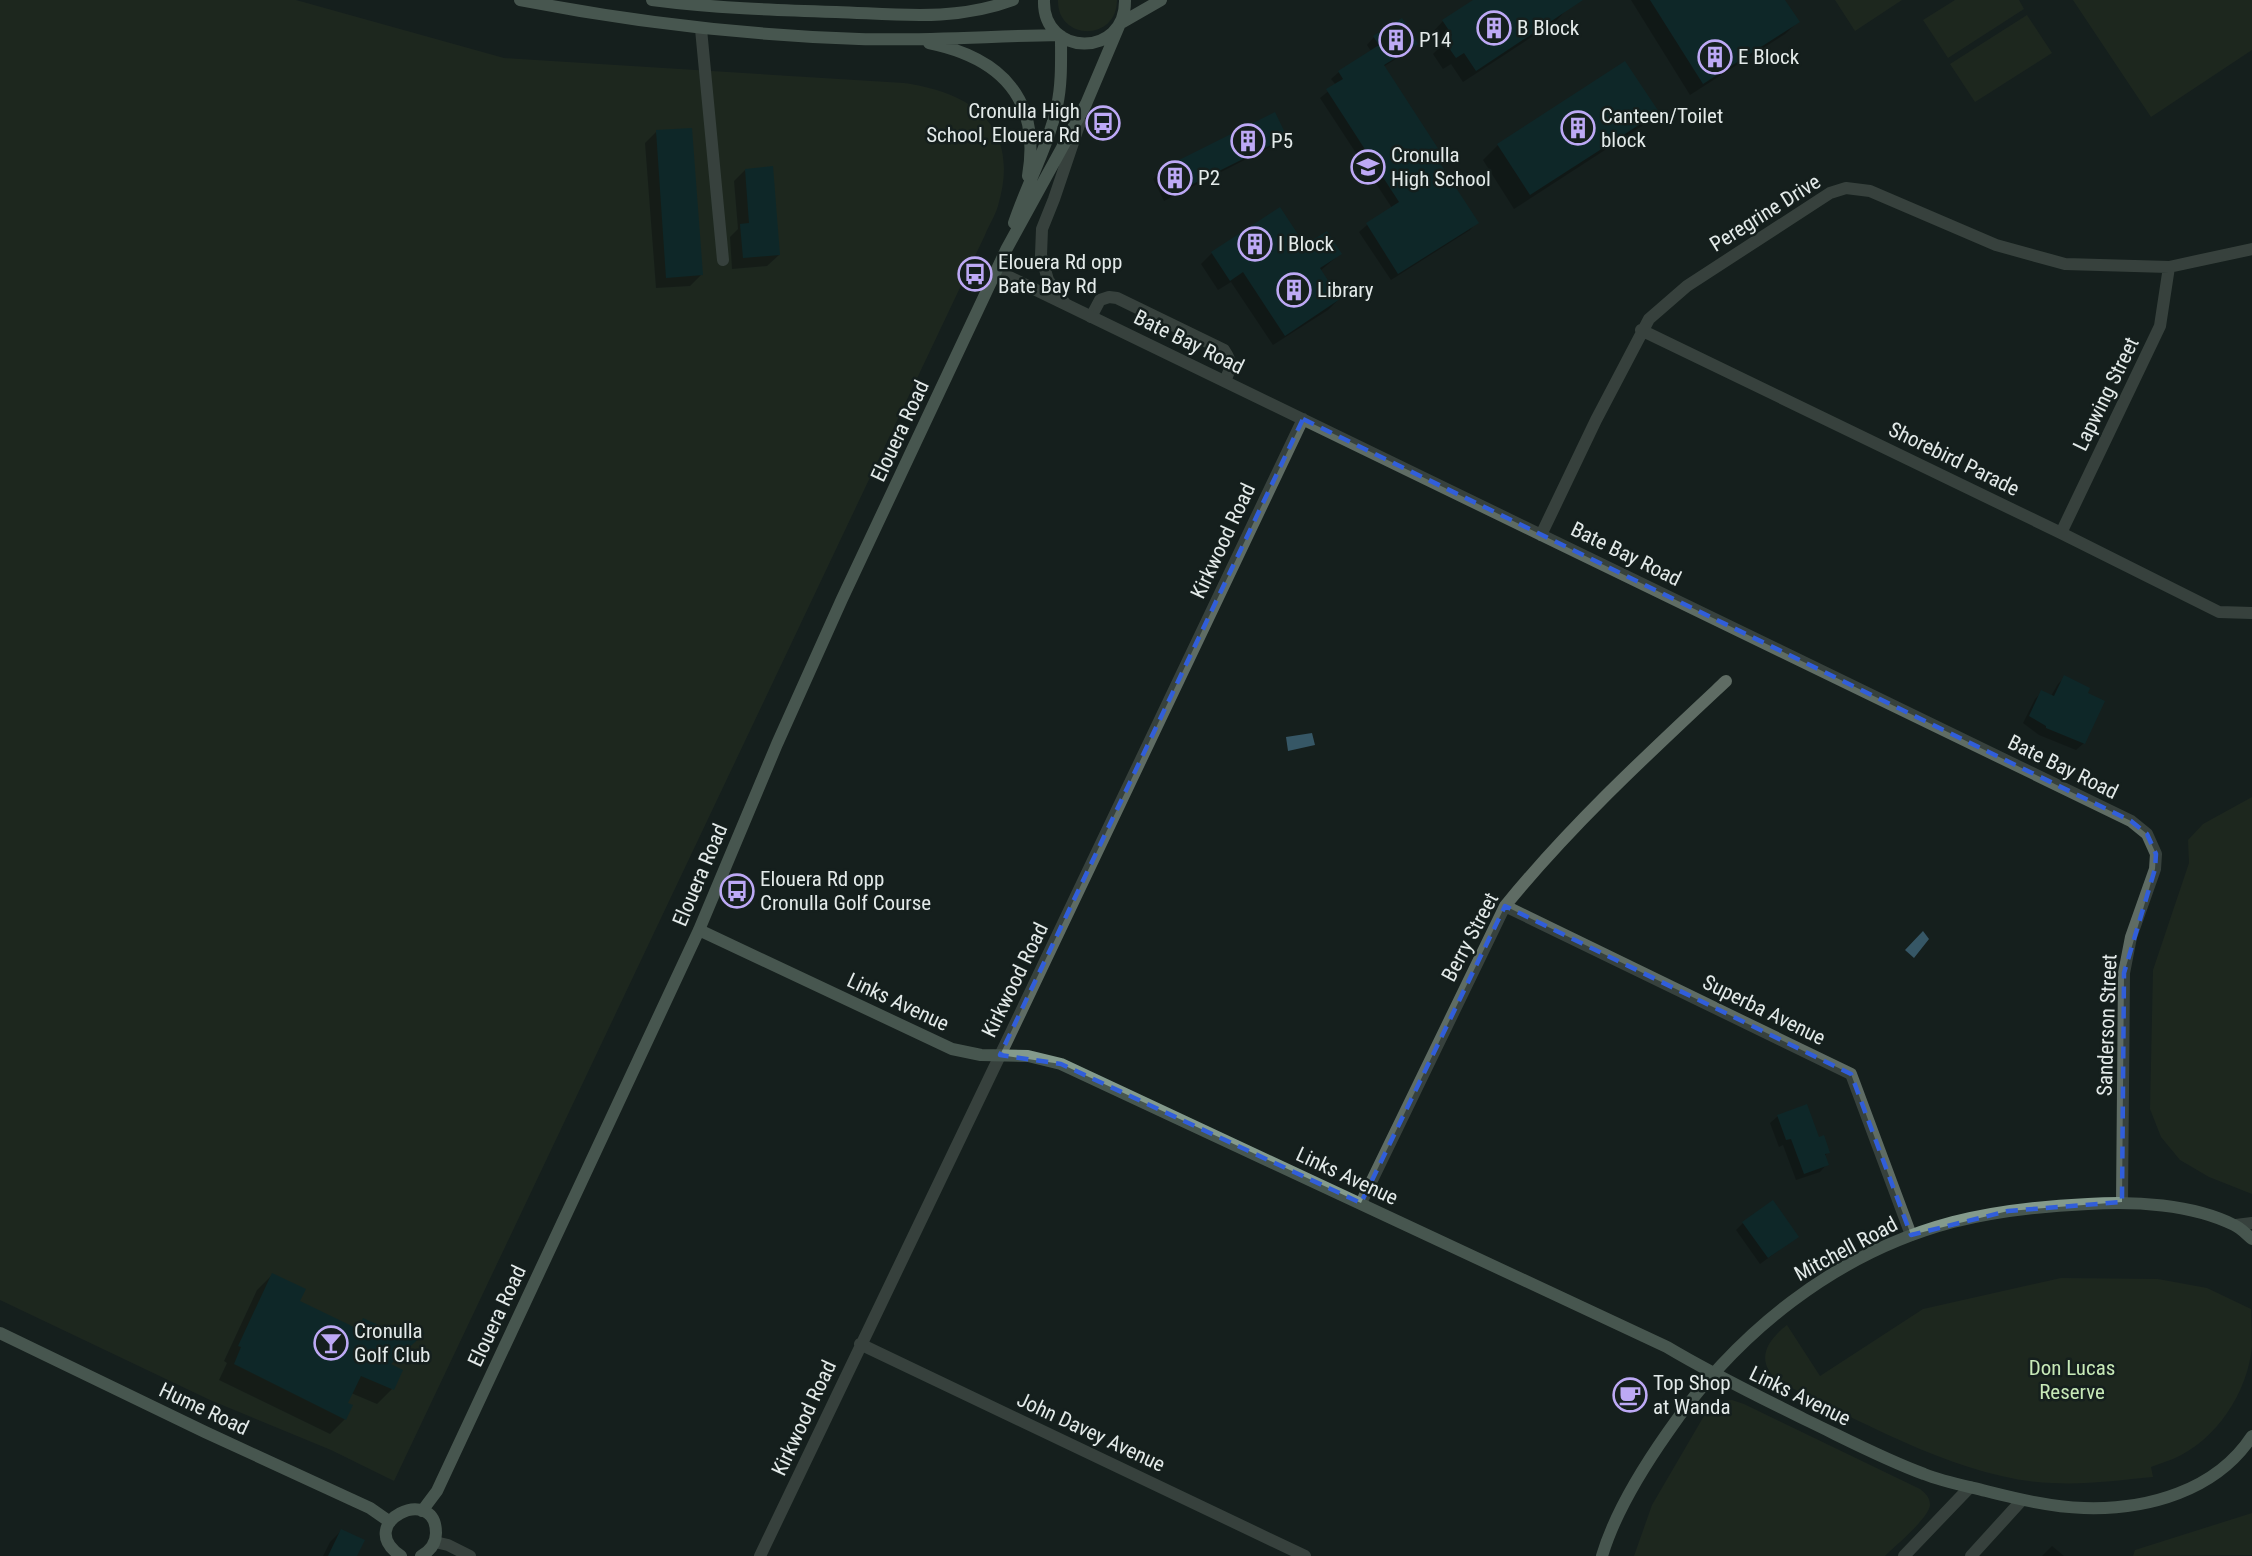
<svg xmlns="http://www.w3.org/2000/svg" width="2252" height="1556" font-family="'Roboto Condensed',sans-serif">
<rect width="100%" height="100%" fill="#151f1d"/>
<path fill="#263121" d="M0,0H296L504,58L904,83C975,93 1021,128 998,206C995,216 989,225 985,235L394,1481L331,1450L210,1400L0,1300Z
M1058,0H1117C1117,42 1057,41 1058,0Z
M1835,0H1902L1855,31Z
M1955,0H2019L2024,9L1948,58L1923,20Z
M2073,0H2252V50L2151,117Z
M2027,15L2052,53L1975,102L1950,64Z
M2252,797V1194L2209,1177L2180,1160L2161,1137L2150,1109L2153,970L2189,863L2188,840L2203,824Z
M2061,1278L2158,1279L2207,1288L2251,1309C2251,1321 2252,1334 2252,1346C2248,1392 2216,1441 2173,1459C2166,1462 2158,1464 2151,1467L2153,1477C2120,1480 2086,1485 2052,1483C1962,1480 1860,1420 1779,1382C1755,1362 1765,1342 1787,1325L1820,1376L1923,1309Z
M1732,1400L1744,1404L1920,1489C1925,1493 1930,1497 1930,1505C1929,1518 1895,1546 1885,1556H1634L1652,1505L1708,1409L1723,1401Z
M2252,1513V1555L2133,1556L2135,1550Z"/>
<path fill="#365766" d="M1312,733L1315,745L1288,751L1286,737Z
M1923,931L1929,939L1914,958L1905,950Z"/>
<path fill="#0007" d="M1475,0H1563L1568,8L1556,21L1463,82L1451,64L1443,69L1433,54L1440,47L1431,34L1443,21Z
M1631,0H1783L1798,22L1785,34L1690,95Z
M1374,37L1416,44L1409,51L1383,67L1433,155L1477,222L1470,230L1391,280L1359,232L1367,225L1392,208L1320,98L1336,85L1331,79L1339,72L1371,51L1367,45Z
M1657,111L1642,126L1514,209L1483,160L1498,145Z
M656,132L701,275L690,286L656,288L645,143Z
M1285,136L1278,143L1164,201L1153,179L1160,172Z
M745,170L779,255L767,266L732,269L730,237L738,229L734,181Z
M1305,247L1340,254L1320,271L1339,299L1328,310L1273,345L1231,282L1218,290L1201,264L1212,253Z
M2065,677L2086,694L2084,743L2076,750L2039,735L2023,723L2035,699L2042,692L2051,696L2058,684Z
M1778,1116L1818,1139L1828,1152L1824,1157L1827,1164L1820,1172L1796,1180L1783,1145L1779,1147L1770,1123Z
M1743,1223L1797,1237L1760,1264L1736,1230Z
M272,1275L298,1302L355,1329L364,1319L390,1365L392,1389L377,1404L351,1393L346,1403L345,1419L330,1434L219,1380L227,1363L224,1361L257,1290Z
M341,1531L356,1556H323L330,1542Z
M2052,1546L2064,1556H2042Z"/>
<path fill="#053236" d="M1473,0H1583L1476,71L1464,53L1456,58L1444,41L1452,35L1442,20Z
M1650,0H1785L1800,22L1703,84Z
M1402,18L1418,44L1384,65L1439,150L1434,154L1479,223L1398,274L1366,223L1399,202L1326,89L1343,79L1338,71L1379,45L1373,36Z
M1625,61L1659,112L1530,195L1497,144Z
M1275,112L1287,137L1171,195L1159,170Z
M692,128L703,275L666,278L656,130Z
M773,166L780,255L743,258L740,224L749,223L745,169Z
M1280,207L1305,245L1327,231L1342,254L1320,268L1340,299L1285,336L1243,272L1230,281L1211,252Z
M2064,675L2090,688L2088,693L2105,701L2085,744L2046,728V726L2029,716L2041,690L2054,696Z
M1807,1104L1819,1137L1824,1135L1830,1153L1825,1154L1829,1165L1804,1174L1791,1139L1786,1140L1777,1115Z
M1773,1200L1799,1237L1768,1258L1742,1222Z
M272,1273L306,1289L300,1301L358,1329L363,1318L383,1327L425,1333L391,1364L403,1370L394,1390L361,1376L348,1403L353,1405L346,1420L234,1364L241,1347L238,1346Z
M341,1529L365,1540L357,1556H328Z"/>
<g fill="none" stroke-linecap="round" stroke-linejoin="round">
<path stroke="#5f6c64" stroke-width="12" d="M701,29L723,260
M1091,317L1100,300L1109,297L1117,298L1224,350C1233,363 1231,368 1225,381
M2236,1225L2252,1223
M1971,1556L2022,1500"/>
<path stroke="#5f6c64" stroke-width="12" d="M997,271L2131,821L2147,834L2156,854L2155,869L2131,937L2124,973L2122,1202
M1064,302L1048,280L1041,255L1042,229L1054,199L1080,122
M1641,330L2061,533L2219,612L2252,613
M2061,533L2160,326L2169,267
M1541,535L1596,420L1649,319L1687,286L1830,193L1846,188L1870,191L1996,245L2065,264L2169,267L2252,249
M1505,906L1851,1074L1911,1235
M1361,1203L1505,906C1571,825 1649,753 1726,681
M860,1344L1305,1556
M435,1542L448,1545L470,1556
M760,1556L1017,1020L1303,419
M1904,1556L1970,1487"/>
<path stroke="#849a8c" stroke-width="12" d="M520,0C632,22 745,35 859,39C925,41 992,36 1059,35
M652,0C713,8 774,10 836,12C897,14 955,22 1013,0
M1044,0C1042,57 1126,59 1125,0
M1121,23L1161,0
M929,43C1002,58 1041,100 1028,176
M1014,223C1027,184 1048,147 1057,106C1062,83 1061,59 1061,36
M699,930L952,1049L981,1055L1028,1056L1061,1064L1667,1347C1712,1374 1758,1396 1804,1419C1844,1438 1883,1459 1924,1474C1944,1482 1966,1486 1986,1491C2018,1499 2051,1507 2084,1508C2147,1510 2216,1491 2252,1436
M0,1333L205,1432L370,1508L390,1522
M422,1511L437,1491L699,930L777,744L842,599L1006,250L1086,104L1119,26
M401,1556C352,1523 436,1483 436,1533C436,1544 430,1551 421,1556
M1602,1556C1615,1512 1642,1469 1668,1432C1736,1333 1835,1253 1953,1222C1997,1211 2043,1206 2088,1204C2134,1201 2192,1204 2234,1225C2241,1228 2246,1234 2252,1239"/>
</g>
<path d="M0 0H2252V1556H0ZM1303,419L2131,821L2147,834L2156,854L2155,869L2124,973L2122,1202L2008,1211L1911,1235L1851,1074L1505,906L1361,1203L1061,1064L1000,1055Z" fill="#151f1d" fill-opacity=".55" fill-rule="evenodd"/>
<path fill="none" stroke="#315eda" stroke-width="4.5" stroke-dasharray="12 8" stroke-linejoin="round" d="M1303,419L2131,821L2147,834L2156,854L2155,869L2124,973L2122,1202L2008,1211L1911,1235L1851,1074L1505,906L1361,1203L1061,1064L1000,1055Z"/>
<defs>
<symbol id="building-ring" viewBox="-11 -11 22 22"><circle r="9.5" fill="#151f1d" stroke="#bda9f5" stroke-width="1.5"/><path d="M-4-6H4V6H1V3H-1V6H-4ZM-2.5-4.3h1.7v1.8h-1.7ZM.8-4.3h1.7v1.8H.8ZM-2.5-1h1.7V.8h-1.7ZM.8-1h1.7V.8H.8Z" fill="#bda9f5"/></symbol>
<symbol id="bus-ring" viewBox="-11 -11 22 22"><circle r="9.5" fill="#151f1d" stroke="#bda9f5" stroke-width="1.5"/><path d="M-5-6H5V4H4V6H2V4H-2V6H-4V4H-5ZM-3.5-4V0h7V-4ZM-3.5 1.2v1.5H-2V1.2ZM2 1.2v1.5H3.5V1.2Z" fill="#bda9f5"/></symbol>
<symbol id="school-ring" viewBox="-11 -11 22 22"><circle r="9.5" fill="#151f1d" stroke="#bda9f5" stroke-width="1.5"/><path d="M0-5L7-2L0 1L-7-2ZM-4 1L0 2.5L4 1V4Q0 6-4 4Z" fill="#bda9f5"/></symbol>
<symbol id="bar-ring" viewBox="-11 -11 22 22"><circle r="9.5" fill="#151f1d" stroke="#bda9f5" stroke-width="1.5"/><path d="M-6-5H6L.8 .8V4.5H3.5V6h-7V4.5H-.8V.8Z" fill="#bda9f5"/></symbol>
<symbol id="cafe-ring" viewBox="-11 -11 22 22"><circle r="9.5" fill="#151f1d" stroke="#bda9f5" stroke-width="1.5"/><path d="M-5.5-4.5H6V0H3Q3 3.5 0 3.5H-2.5Q-5.5 3.5-5.5 0ZM3-3.2v2h1.7v-2ZM-6 4.5H4V6H-6Z" fill="#bda9f5"/></symbol>
</defs>
<g fill-rule="evenodd">
<use href="#building-ring" x="1475" y="9" width="38" height="38"/>
<use href="#building-ring" x="1377" y="21" width="38" height="38"/>
<use href="#building-ring" x="1696" y="38" width="38" height="38"/>
<use href="#bus-ring" x="1084" y="104" width="38" height="38"/>
<use href="#building-ring" x="1559" y="109" width="38" height="38"/>
<use href="#building-ring" x="1229" y="122" width="38" height="38"/>
<use href="#school-ring" x="1349" y="148" width="38" height="38"/>
<use href="#building-ring" x="1156" y="159" width="38" height="38"/>
<use href="#building-ring" x="1236" y="225" width="38" height="38"/>
<use href="#bus-ring" x="956" y="255" width="38" height="38"/>
<use href="#building-ring" x="1275" y="271" width="38" height="38"/>
<use href="#bus-ring" x="718" y="872" width="38" height="38"/>
<use href="#bar-ring" x="312" y="1324" width="38" height="38"/>
<use href="#cafe-ring" x="1611" y="1376" width="38" height="38"/>
</g>
<g text-anchor="middle" dominant-baseline="central" stroke-width="5" stroke-linejoin="round" paint-order="stroke">
<g font-size="21" fill="#e3eae9" stroke="#151f1d" text-anchor="start">
<text x="1517" y="28">B Block</text>
<text x="1419" y="40">P14</text>
<text x="1738" y="57">E Block</text>
<text x="1080" y="111" text-anchor="end">Cronulla High<tspan x="1080" dy="24">School, Elouera Rd</tspan></text>
<text x="1601" y="116">Canteen/Toilet<tspan x="1601" dy="24">block</tspan></text>
<text x="1271" y="141">P5</text>
<text x="1391" y="155">Cronulla<tspan x="1391" dy="24">High School</tspan></text>
<text x="1198" y="178">P2</text>
<text x="1278" y="244">I Block</text>
<text x="998" y="262">Elouera Rd opp<tspan x="998" dy="24">Bate Bay Rd</tspan></text>
<text x="1317" y="290">Library</text>
<text x="760" y="879">Elouera Rd opp<tspan x="760" dy="24">Cronulla Golf Course</tspan></text>
<text x="354" y="1331">Cronulla<tspan x="354" dy="24">Golf Club</tspan></text>
<text x="1653" y="1383">Top Shop<tspan x="1653" dy="24">at Wanda</tspan></text>
</g>
<g font-size="21" fill="#e3eae9" stroke="#151f1d">
<text transform="translate(1765 213) rotate(-32)">Peregrine Drive</text>
<text transform="translate(1189 342) rotate(26)">Bate Bay Road</text>
<text transform="translate(2106 394) rotate(-64)">Lapwing Street</text>
<text transform="translate(900 431) rotate(-65)">Elouera Road</text>
<text transform="translate(1954 459) rotate(26)">Shorebird Parade</text>
<text transform="translate(1223 541) rotate(-65)">Kirkwood Road</text>
<text transform="translate(1626 554) rotate(26)">Bate Bay Road</text>
<text transform="translate(2063 767) rotate(26)">Bate Bay Road</text>
<text transform="translate(700 875) rotate(-67)">Elouera Road</text>
<text transform="translate(1470 937) rotate(-62)">Berry Street</text>
<text transform="translate(1015 980) rotate(-64)">Kirkwood Road</text>
<text transform="translate(898 1002) rotate(25)">Links Avenue</text>
<text transform="translate(1764 1010) rotate(26)">Superba Avenue</text>
<text transform="translate(2107 1025) rotate(-88)">Sanderson Street</text>
<text transform="translate(1347 1176) rotate(25)">Links Avenue</text>
<text transform="translate(1846 1249) rotate(-28)">Mitchell Road</text>
<text transform="translate(497 1316) rotate(-65)">Elouera Road</text>
<text transform="translate(1800 1396) rotate(26)">Links Avenue</text>
<text transform="translate(204 1409) rotate(25)">Hume Road</text>
<text transform="translate(804 1418) rotate(-65)">Kirkwood Road</text>
<text transform="translate(1091 1432) rotate(25)">John Davey Avenue</text>
</g>
<g font-size="21" fill="#c7e9b7" stroke="#151f1d">
<text x="2072" y="1368">Don Lucas<tspan x="2072" dy="24">Reserve</tspan></text>
</g>
</g>
</svg>
